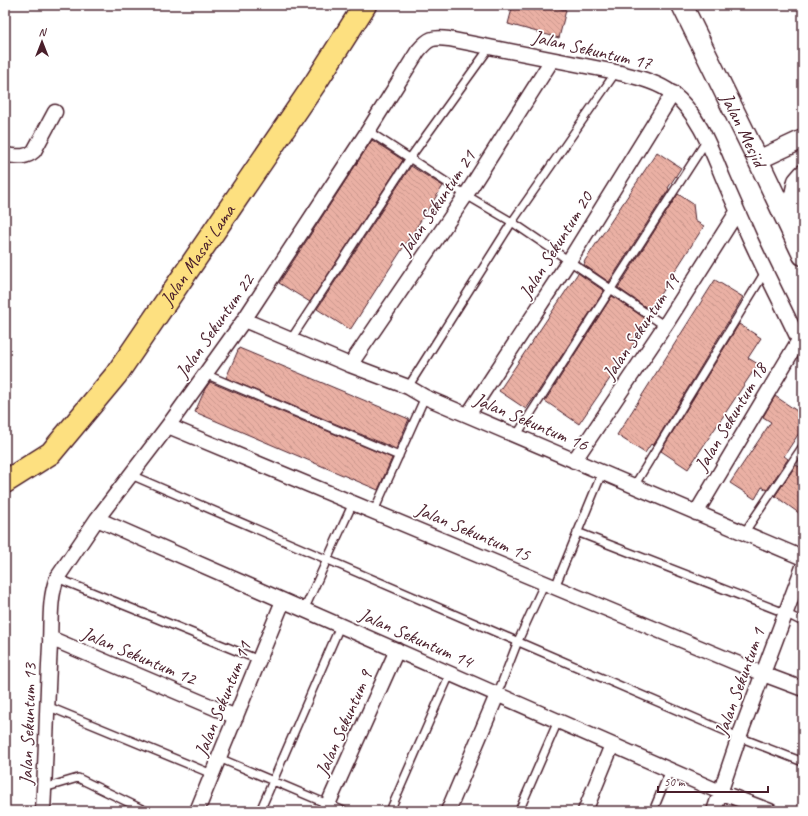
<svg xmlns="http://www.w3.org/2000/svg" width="808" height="816" font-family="Caveat,sans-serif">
<defs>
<pattern id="building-back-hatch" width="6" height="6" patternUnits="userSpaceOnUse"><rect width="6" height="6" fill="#eab0a4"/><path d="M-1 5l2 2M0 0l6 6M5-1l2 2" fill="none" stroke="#ca978d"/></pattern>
</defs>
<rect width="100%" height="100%" fill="#fff"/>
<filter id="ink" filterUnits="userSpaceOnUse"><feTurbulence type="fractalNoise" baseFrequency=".025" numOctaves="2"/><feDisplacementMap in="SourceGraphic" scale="8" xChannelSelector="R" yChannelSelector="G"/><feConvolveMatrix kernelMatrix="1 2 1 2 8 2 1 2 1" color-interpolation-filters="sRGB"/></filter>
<g filter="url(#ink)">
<path fill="url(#building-back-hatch)" stroke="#4a1f2b" d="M513,5H548L566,10L559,38L508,24Z
M372,140L403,160L310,302L279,283Z
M657,152L681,168L668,188L669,189L609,282L584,265L585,263L584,262Z
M411,166L443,186L350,330L317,309Z
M678,194L693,204L695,221L704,226L650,310L618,288Z
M578,273L604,291L536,395L526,409L499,391Z
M715,280L743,297L653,446L651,444L645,453L617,435Z
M612,296L649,321L579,424L545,401Z
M739,324L761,338L748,358L758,364L688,469L661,451Z
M239,348L409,419L396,449L226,378Z
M210,382L392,458L378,490L195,412L205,389Z
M775,396L803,415V427L784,456L788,459L767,490L762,487L755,499L730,483L771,422L763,417Z
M796,465L803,469V516L775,496Z"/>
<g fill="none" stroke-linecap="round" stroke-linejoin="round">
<defs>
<path id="service" d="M368,131L466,195L512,222L665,326
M291,339L410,158L490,47
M205,374L399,456
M408,387L512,222L616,72
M516,436L707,140
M131,475L739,737L803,762
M634,486L765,272
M374,511L425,397
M577,532L785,613L803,622
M744,533L803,446
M57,578L259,660
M555,587L602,473
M304,610L353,503
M497,695L518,641L545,582
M47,706L212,774
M219,758L344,811
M44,788L78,778L146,811
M260,811L340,626
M390,811L450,674
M519,811L558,721
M653,811L670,770"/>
<path id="minor" d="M5,155C16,156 25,159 34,151L55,112
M244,320L350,365L408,387L425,397L803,558
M350,365L466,195L552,60
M468,415L569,261L673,93
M168,426L763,674L803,689
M574,461L668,321L737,212
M696,513L799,340
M97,519L720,792L770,811
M50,638L236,717
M43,811C46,756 47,700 50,645C51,623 49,598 57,578L97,519L168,426L244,320L368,131L418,51C429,38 432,37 449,39L616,72C635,77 656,81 672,93C698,113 711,149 723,178C732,199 741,219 750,239C767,276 786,312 803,349
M197,811L283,601
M325,811L397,650
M448,811L497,695
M585,811L612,745
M714,811L739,737L803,567"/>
<path id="tertiary" d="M758,160L803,139
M788,223L797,181L803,174"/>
<g id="secondary">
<path id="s1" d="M682,5L758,160L803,255"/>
</g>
<g id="primary">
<path id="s2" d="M5,482L51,453L116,375L316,82L365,5"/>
</g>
</defs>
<use href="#service" stroke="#4a1f2b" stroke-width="10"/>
<use href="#minor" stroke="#4a1f2b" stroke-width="17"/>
<use href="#tertiary" stroke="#4a1f2b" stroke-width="21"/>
<use href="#secondary" stroke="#4a1f2b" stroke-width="23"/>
<use href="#primary" stroke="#4a1f2b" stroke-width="25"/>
<use href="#service" stroke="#fff" stroke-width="7"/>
<use href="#minor" stroke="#fff" stroke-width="14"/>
<use href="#tertiary" stroke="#fff" stroke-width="18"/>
<use href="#secondary" stroke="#fff" stroke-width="20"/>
<use href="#primary" stroke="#fde080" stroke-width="22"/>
</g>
</g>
<g text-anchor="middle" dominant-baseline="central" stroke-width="3.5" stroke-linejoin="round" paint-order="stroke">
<g font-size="19" fill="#4a1f2b" stroke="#fff">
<text transform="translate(592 50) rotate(13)">Jalan Sekuntum 17</text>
<text stroke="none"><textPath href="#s1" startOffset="139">Jalan Mesjid</textPath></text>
<text transform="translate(437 203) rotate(-56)">Jalan Sekuntum 21</text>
<text transform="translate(556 245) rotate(-58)">Jalan Sekuntum 20</text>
<text stroke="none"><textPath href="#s2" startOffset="301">Jalan Masai Lama</textPath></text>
<text transform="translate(215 326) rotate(-55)">Jalan Sekuntum 22</text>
<text transform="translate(641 327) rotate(-56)">Jalan Sekuntum 19</text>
<text transform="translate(731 417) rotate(-59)">Jalan Sekuntum 18</text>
<text transform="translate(531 422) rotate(23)">Jalan Sekuntum 16</text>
<text transform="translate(473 532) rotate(23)">Jalan Sekuntum 15</text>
<text transform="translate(416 638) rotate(24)">Jalan Sekuntum 14</text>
<text transform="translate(139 656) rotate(23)">Jalan Sekuntum 12</text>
<text transform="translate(740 682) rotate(-70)">Jalan Sekuntum 1</text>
<text transform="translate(223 699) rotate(-68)">Jalan Sekuntum 11</text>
<text transform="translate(344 723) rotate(-66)">Jalan Sekuntum 9</text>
<text transform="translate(28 724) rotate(-88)">Jalan Sekuntum 13</text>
</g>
</g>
<rect width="808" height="816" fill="none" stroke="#fff" stroke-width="20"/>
<rect x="10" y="10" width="788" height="796" fill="none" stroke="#4a1f2b" stroke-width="1.5" filter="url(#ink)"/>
<g transform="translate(42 42)" stroke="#ffffff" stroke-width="3" paint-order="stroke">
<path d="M0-3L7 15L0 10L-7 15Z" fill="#4a1f2b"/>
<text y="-6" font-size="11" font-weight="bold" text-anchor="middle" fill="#4a1f2b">N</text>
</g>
<path d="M658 786v6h110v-6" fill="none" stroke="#4a1f2b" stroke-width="2"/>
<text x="664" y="786" font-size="12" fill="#4a1f2b" stroke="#ffffff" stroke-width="3" paint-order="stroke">50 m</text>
</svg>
